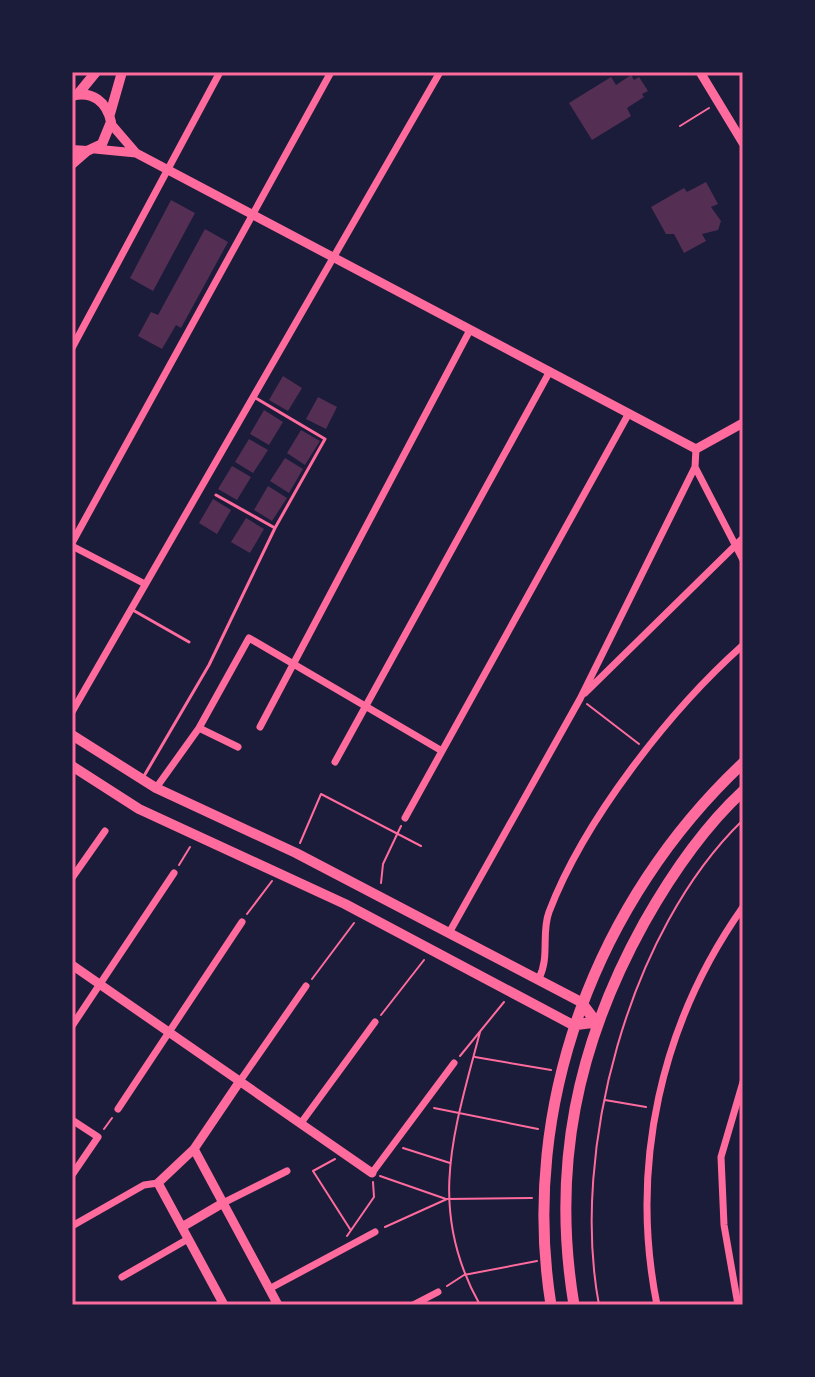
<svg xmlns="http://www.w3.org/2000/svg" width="815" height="1377" font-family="'IBM Plex Sans',sans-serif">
<rect width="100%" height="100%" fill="#1b1b3a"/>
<path fill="#542f53" d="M631,75L634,80L639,77L648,91L642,94L644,97L627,108L631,116L592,140L569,103L611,77L616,85Z
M706,182L718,204L711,207L721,221L718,230L702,234L706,241L684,253L674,234H666L651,207L684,188L687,192Z
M171,200L195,213L153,291L130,278Z
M205,229L228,242L181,328L176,325L162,349L138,336L151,312L158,315Z
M283,376L302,388L288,411L269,400Z
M318,397L337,407L326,429L306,419Z
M264,410L283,422L269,445L250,434Z
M301,430L320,441L305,465L287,453Z
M249,439L268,450L253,473L235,462Z
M285,458L303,469L289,493L270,481Z
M232,466L251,477L237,500L218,489Z
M268,486L287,498L272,521L254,510Z
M213,499L231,510L217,534L199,523Z
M246,518L264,529L250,553L231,542Z"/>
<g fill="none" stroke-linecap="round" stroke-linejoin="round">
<path stroke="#ff6b9d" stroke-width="2" d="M680,126L709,108
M587,704L639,744
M300,843L321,794L421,846
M179,865L190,847
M381,883L383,864L401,826
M247,914L272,881
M312,979L354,923
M381,1015L424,960
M460,1056L504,1002
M475,1057L551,1070
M605,1100L646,1107
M434,1108L538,1129
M104,1129L112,1118
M403,1148L450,1163
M335,1159L313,1171L350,1229
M380,1176L446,1199
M385,1227L447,1199L532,1198
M347,1236L374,1197L373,1182
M447,1286L464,1275L537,1261
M480,1305C426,1209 454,1131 480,1032
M599,1305C570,1151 629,930 743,820"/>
<path stroke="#ff6b9d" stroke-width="3" d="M216,495L275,528
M131,609L189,642
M144,776L209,665L275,528L325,439L254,397"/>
<path stroke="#ff6b9d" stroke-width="7" d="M72,348L220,72
M696,449L695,467L743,560
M72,543L331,72
M72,546L145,584
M585,693L743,538
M72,712L440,72
M260,727L470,330
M199,728L238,747
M335,762L550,371
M156,788L199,728L249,638L442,751
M405,818L629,413
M72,878L105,831
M449,933L580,699L695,467
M539,978C550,957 541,933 549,912C584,820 670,710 743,645
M72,1026L174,873
M240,1081L306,986
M118,1109L242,922
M72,1120L98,1137L72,1175
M301,1123L375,1022
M372,1173L454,1063
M223,1203L287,1171
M72,1226L144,1185L158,1183
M122,1277L188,1239
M269,1289L375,1232
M413,1305L438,1292
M657,1305C629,1165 661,1023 743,907
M738,1305L724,1225L721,1157L743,1082"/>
<path stroke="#ff6b9d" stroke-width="9" d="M700,72L743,143
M95,149L136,153L111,124
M136,153L696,449L743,423
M72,965L372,1173
M194,1149L278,1305
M182,1227L223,1203
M224,1305L158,1183L194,1149L240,1081"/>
<path stroke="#ff6b9d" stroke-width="10" d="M78,94L96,72
M72,96C92,90 107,102 111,122L102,144L87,151L72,150
M110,114L122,72
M72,164L87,151
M72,735L156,788L296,853L581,1002
M72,766L139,809L345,904L573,1025"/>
<path stroke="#ff6b9d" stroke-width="11" d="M573,1025L596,1022L581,1002
M551,1305C519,1105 597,900 743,763
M574,1305C551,1167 577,1044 644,923C671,875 702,829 743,791"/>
</g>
<rect width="815" height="1377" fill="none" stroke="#1b1b3a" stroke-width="148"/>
<rect x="74" y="74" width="667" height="1229" fill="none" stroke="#ff6b9d" stroke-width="3"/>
</svg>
